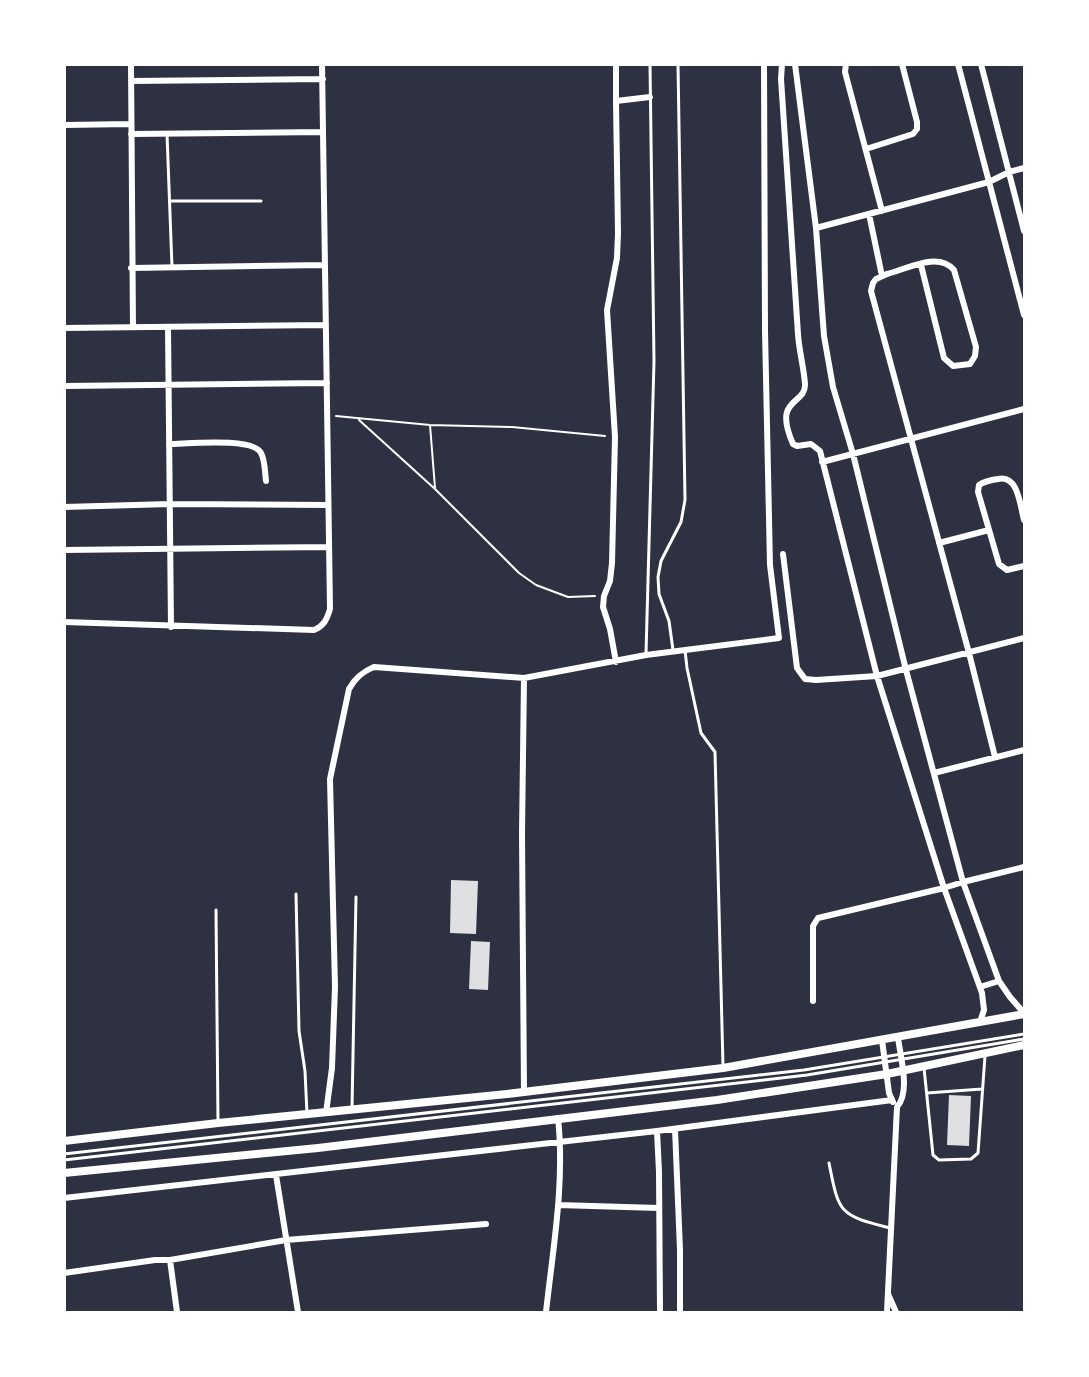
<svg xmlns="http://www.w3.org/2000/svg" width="1089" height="1377" font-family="'Noto Sans',sans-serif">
<rect width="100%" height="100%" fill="#2d3142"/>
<path fill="#e0e0e3" d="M451,880L478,881L476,934L450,933Z
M471,941L490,942L488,990L469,989Z
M949,1095L971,1096L969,1146L947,1145Z"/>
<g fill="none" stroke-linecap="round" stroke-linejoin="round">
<path stroke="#fff" stroke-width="2" d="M336,416L430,425L512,427L605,436
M359,420L435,489L519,573L536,585L568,597L595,596
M430,425L435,488"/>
<path stroke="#fff" stroke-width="3" d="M167,134L172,267
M170,201H261
M673,650L669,621L659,594L658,577L661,561L681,522L685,500L678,64
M685,650L687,668L701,733L715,752L723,1066
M646,654L654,361L650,64
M296,894L299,1031L305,1071L307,1114
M216,910L218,1121
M924,1068L933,1155L939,1160L971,1159L978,1153L985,1056
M927,1093L982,1089
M352,1108L356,897
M64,1154L804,1070L1024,1034
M64,1160L807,1075L1024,1039
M829,1163C839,1214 839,1215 890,1228"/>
<path stroke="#fff" stroke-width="6" d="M131,64L133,327
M616,64V101
M782,64L781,79C787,164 793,249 798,334C799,351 804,368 805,384C806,406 772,396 793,444L797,446L811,444L820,451L877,676L944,888L982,993L984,1010L980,1022
M795,64L816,228L824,336L833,387L853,454L906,670L963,882L999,981L1010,997L1024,1013
M846,64L845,72L882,211
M958,64L1024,315
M981,64L1024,231
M131,81L323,79
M64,125L131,124
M131,134L323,132
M866,149L913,134L917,129V122L902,64
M869,214L882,276
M816,228L989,182L1009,172L1024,168
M921,265L944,358L953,366L970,364L975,356L976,347L954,270C938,251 907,269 887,274L876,279L873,283L871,291L969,653L995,757
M131,268L325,265
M168,327L171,627
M64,328L326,325
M64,386L327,383
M169,444C186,444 253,437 261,453C265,460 265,473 266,481
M822,462L1024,409
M64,507L170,504L328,505
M1024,520C1020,505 1018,474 998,479C991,480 985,481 979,485L978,492L999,564L1007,570L1024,566
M939,543L989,530
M64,550L329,547
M783,554L797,668L805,679L816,680L877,676L1024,638
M64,622L314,630C324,626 327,619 330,609L322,64
M616,662L610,629L603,607L604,596L610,581L612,563L615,437L607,310L617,258L618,233L616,101L650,97
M524,678L522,834L524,1092
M934,773L1024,750
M980,987L999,981
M813,1001V926L818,918L944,888L963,882L1024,867
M882,1040L889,1093L893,1102
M326,1113L332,1068L335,987L330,779L349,689C355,678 362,672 374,667L524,678L646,655L779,638L770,565L765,331L764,64
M675,1129L680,1250V1312
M657,1131L659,1172L660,1312
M276,1175L298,1312
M64,1198L657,1131L892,1100
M558,1205L659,1208
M170,1260L177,1312
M64,1273L155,1260H170L286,1240L486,1224
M888,1294L896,1312
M546,1312C553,1248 565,1183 558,1118
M887,1312L897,1107C911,1092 900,1056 898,1037"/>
<path stroke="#fff" stroke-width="8" d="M64,1141L218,1123L507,1094L723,1068L1024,1014
M64,1173L318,1148L717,1100L887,1074L1024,1045"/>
</g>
<rect width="1089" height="1377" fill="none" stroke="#ffffff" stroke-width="132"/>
</svg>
